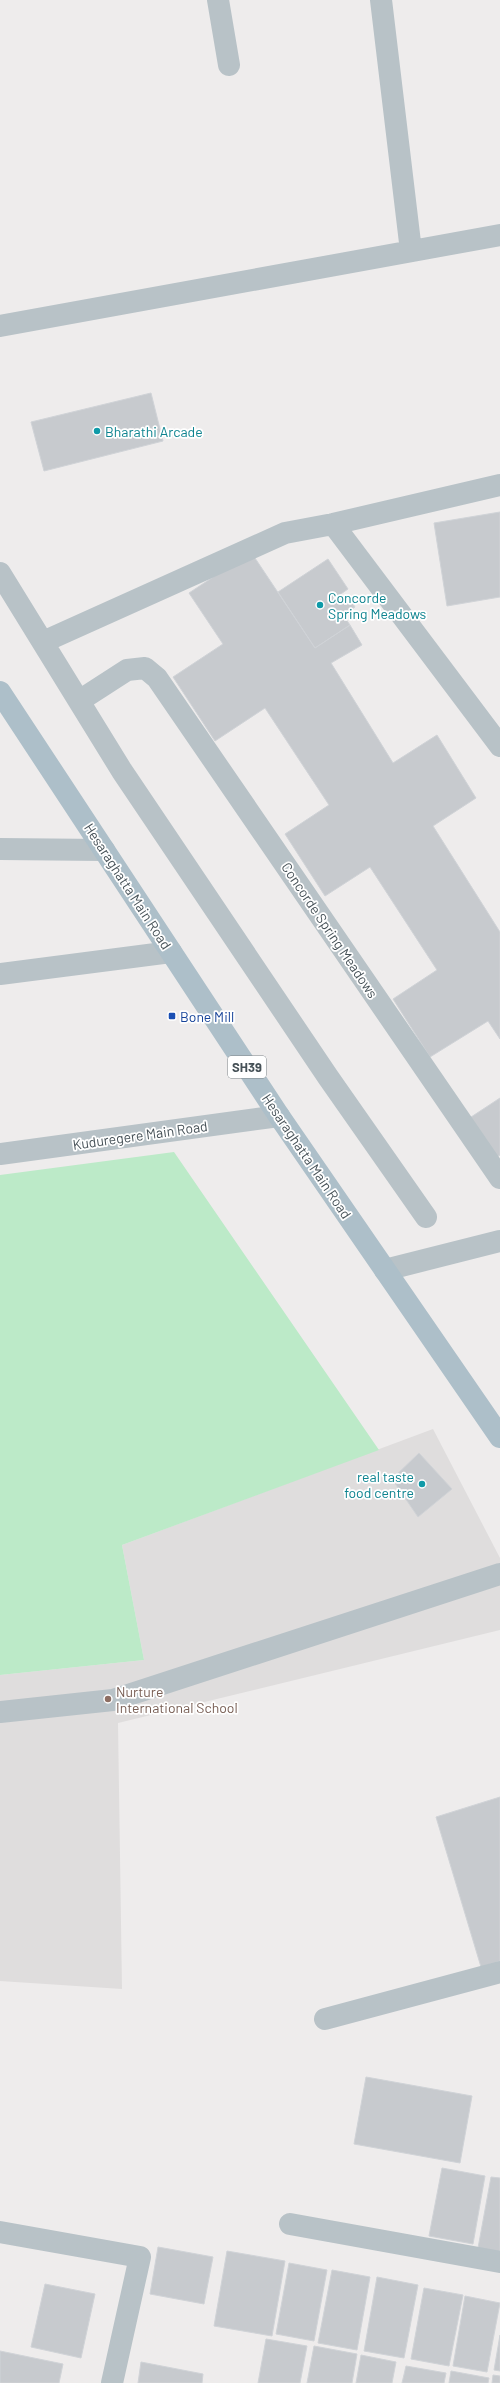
<svg xmlns="http://www.w3.org/2000/svg" width="500" height="2383" font-family="Barlow,sans-serif">
<rect width="100%" height="100%" fill="#eeecec"/>
<path fill="#dfdddd" d="M433,1429L500,1558V1630L118,1723L122,1989L0,1981V1675L144,1660L122,1545Z"/>
<path fill="#bceac8" d="M174,1152L379,1450L122,1545L144,1660L0,1675V1175Z"/>
<path fill="#c7cace" stroke="#d0d3d7" d="M151,393L163,441L44,471L31,422Z
M500,512V597L447,606L434,523Z
M251,552L315,648L350,625L362,645L331,663L393,763L437,735L476,798L433,826L500,932V1039L488,1021L430,1057L393,999L437,970L370,867L325,896L285,834L329,805L265,708L215,741L173,677L223,644L189,593Z
M328,559L348,589L338,596L343,603L349,598L355,607L343,615L350,625L315,648L278,592Z
M500,1098V1155L494,1159L468,1119Z
M419,1453L452,1489L418,1517L392,1479Z
M500,1797V1961L481,1967L436,1817Z
M366,2077L472,2096L460,2163L354,2144Z
M442,2168L485,2176L473,2244L429,2236Z
M491,2177L500,2178V2252L478,2248Z
M158,2247L213,2257L204,2304L150,2294Z
M227,2251L285,2261L272,2336L214,2326Z
M289,2263L327,2270L314,2341L276,2334Z
M332,2270L370,2277L357,2350L318,2343Z
M377,2277L418,2285L404,2358L364,2351Z
M45,2284L95,2294L81,2358L31,2347Z
M424,2288L463,2295L449,2366L411,2359Z
M465,2296L500,2303L487,2372L453,2366Z
M500,2335V2371L494,2370Z
M266,2339L307,2346L300,2383H258Z
M314,2346L357,2354L352,2383H307Z
M0,2351L63,2364L59,2383H0Z
M361,2355L396,2362L392,2383H356Z
M141,2362L203,2374L202,2383H138Z
M406,2366L446,2373L444,2383H402Z
M451,2371L489,2378L488,2383H449Z
M493,2375L500,2376V2383H492Z"/>
<g fill="none" stroke-linecap="round" stroke-linejoin="round">
<path stroke="#b8c2c7" stroke-width="22" d="M218,0L229,65
M381,0L411,251
M0,326L500,235
M333,524L500,746
M0,573L122,771L328,1077L426,1217
M43,642L285,533L333,524L500,485
M79,701L127,670L145,668L157,678L500,1178
M0,849L104,850
M0,974L171,952
M0,1154L279,1116
M385,1270L500,1241
M0,1712L113,1700L500,1574
M325,2019L500,1972
M290,2224L500,2262
M0,2232L140,2257L112,2383"/>
<path stroke="#adbfc9" stroke-width="22" d="M0,692L279,1116L500,1437"/>
</g>
<g fill="#0f9aa8" stroke="#fff" stroke-width="1.5">
<circle cx="97" cy="431" r="4"/>
<circle cx="320" cy="605" r="4"/>
<circle cx="422" cy="1484" r="4"/>
</g>
<rect fill="#1a4fb4" stroke="#fff" stroke-width="1.5" x="168" y="1012" width="8" height="8" rx="2"/>
<circle fill="#8d6e63" stroke="#fff" stroke-width="1.5" cx="108" cy="1699" r="4"/>
<g text-anchor="middle" dominant-baseline="central" stroke-width="3.5" stroke-linejoin="round" paint-order="stroke">
<rect fill="#fff" stroke="#7e8589" stroke-width="1" x="228" y="1056" width="38" height="22" rx="3"/>
<g font-size="13" font-weight="bold" fill="#465157">
<text x="247" y="1067">SH39</text>
</g>
<g font-size="14" fill="#0d838f" stroke="#fff" text-anchor="start">
<text x="105" y="431">Bharathi Arcade</text>
<text x="328" y="597">Concorde<tspan x="328" dy="16">Spring Meadows</tspan></text>
<text x="414" y="1476" text-anchor="end">real taste<tspan x="414" dy="16">food centre</tspan></text>
</g>
<g font-size="14" fill="#465157" stroke="#fff">
<text transform="translate(128 886) rotate(57)">Hesaraghatta Main Road</text>
<text transform="translate(330 930) rotate(56)">Concorde Spring Meadows</text>
<text transform="translate(140 1135) rotate(-8)">Kuduregere Main Road</text>
<text transform="translate(307 1156) rotate(56)">Hesaraghatta Main Road</text>
</g>
<g font-size="14" fill="#164399" stroke="#fff" text-anchor="start">
<text x="180" y="1016">Bone Mill</text>
</g>
<g font-size="14" fill="#785e54" stroke="#fff" text-anchor="start">
<text x="116" y="1691">Nurture<tspan x="116" dy="16">International School</tspan></text>
</g>
</g>
</svg>
